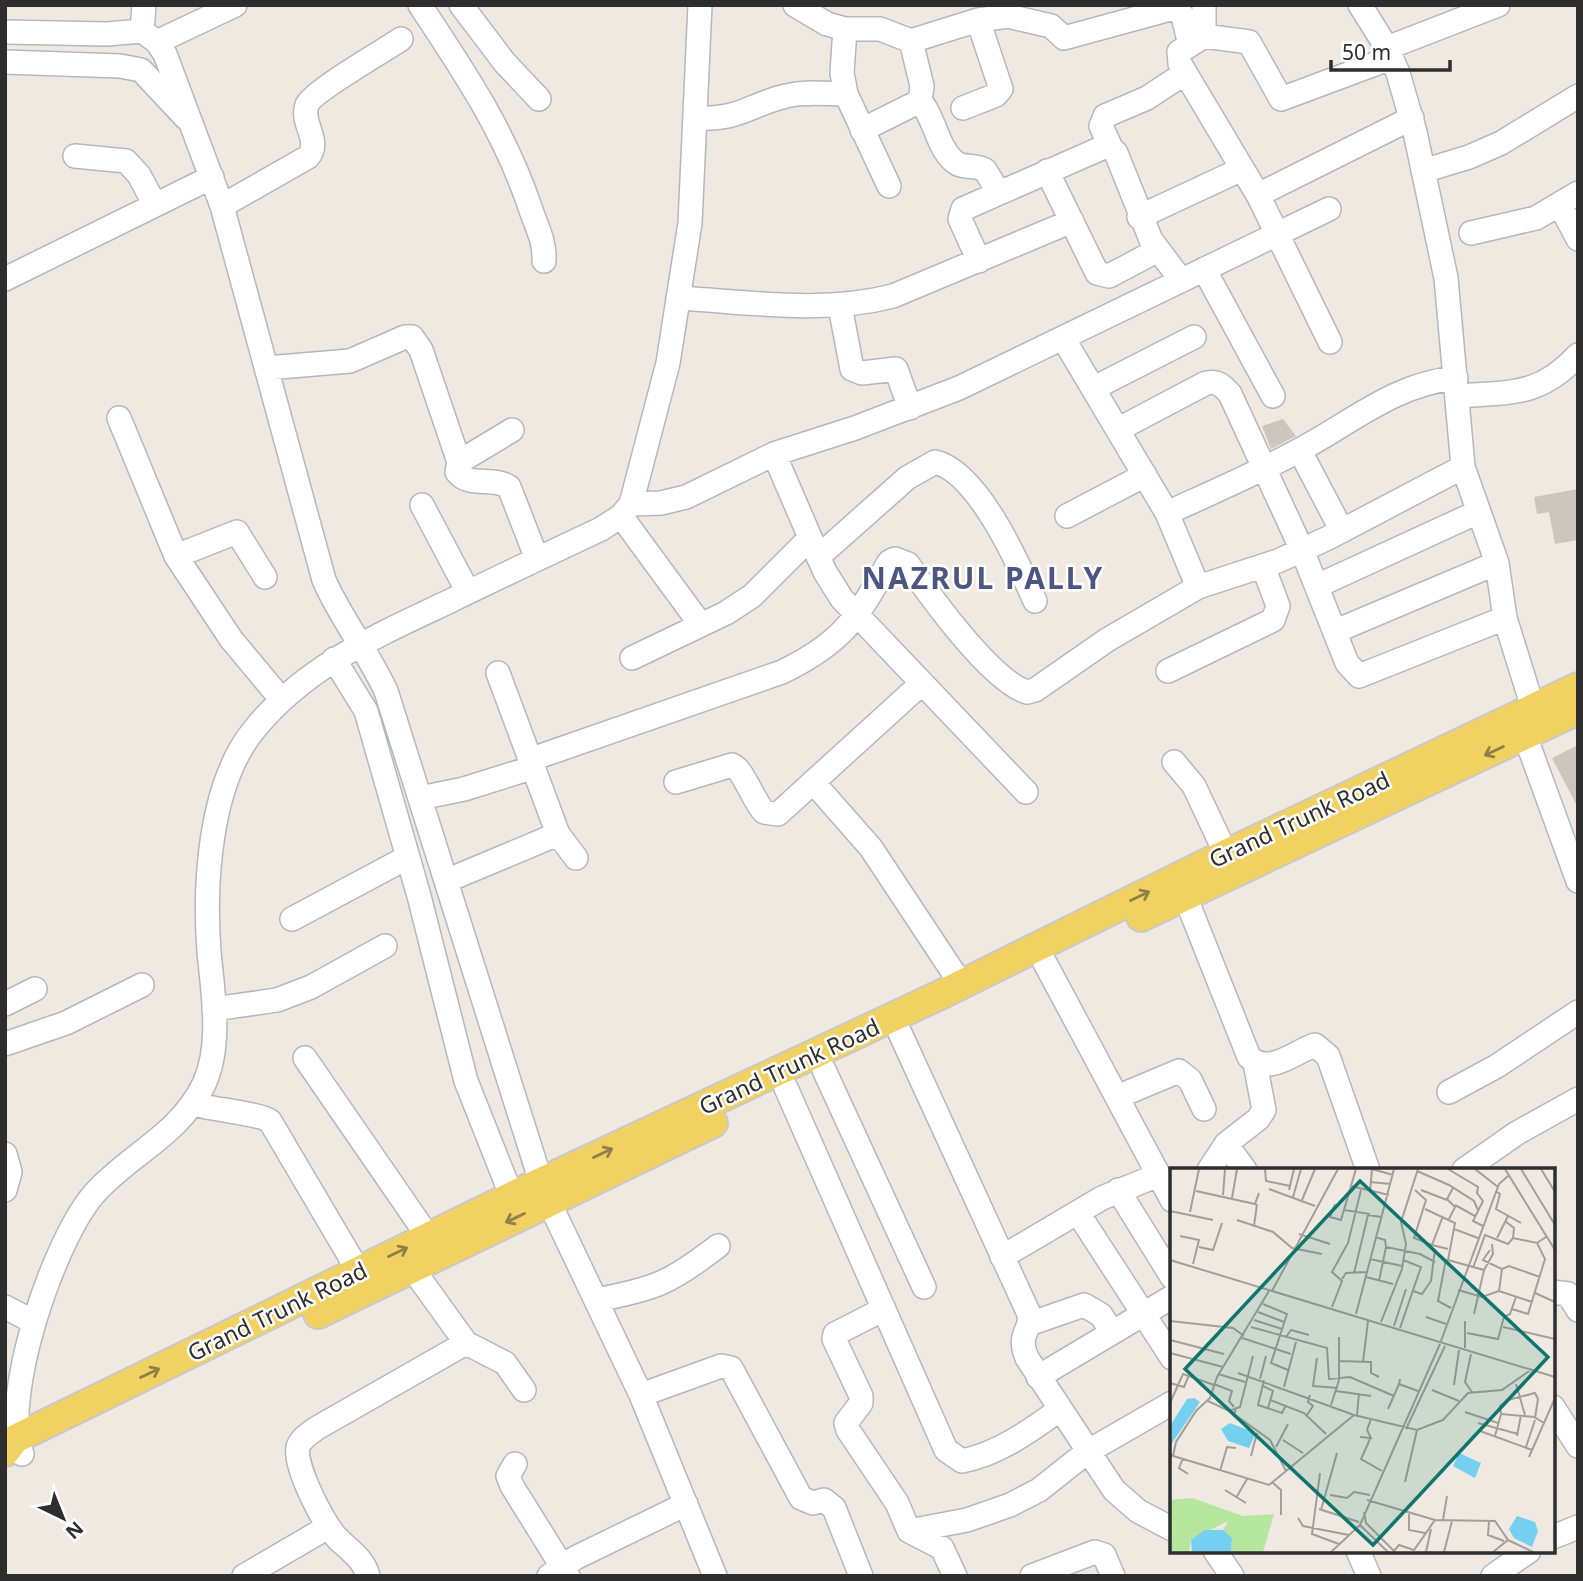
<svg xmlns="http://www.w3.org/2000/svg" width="1583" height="1581" font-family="'Noto Sans',sans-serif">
<rect width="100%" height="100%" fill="#efe9e1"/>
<path fill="#cbc7bf" d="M1283,419L1296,436L1271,449L1262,426Z
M1578,489V540L1555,544L1549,512L1537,514L1534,497Z
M1578,745V808L1552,758Z"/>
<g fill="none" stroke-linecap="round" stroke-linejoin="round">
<defs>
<path id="minor" d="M420,5C465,73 505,132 531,210C537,228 545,241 544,261
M461,5L505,63L539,99
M795,5L827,24L845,29H880L911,41L978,20L1008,16L1051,26L1064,38L1174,8L1183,16L1190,45
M1204,5V36L1179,52L1180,64L1258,195L1330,342
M1360,5L1387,48L1398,73L1415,132L1446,278L1463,467L1497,563L1505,618L1533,708
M845,29L842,73L846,94L889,186
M142,31L144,5
M5,32L107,34L142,31L157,42L165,54L222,206L324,580C341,619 368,652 386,691L541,1182
M1204,36L1249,42L1281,99L1391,58
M157,42L235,5
M1387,48L1498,5
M5,62L120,66L141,70L186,118
M920,101C935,117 938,153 958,164C967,168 976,165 985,170L999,193
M963,108L996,95L1001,89L978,20
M696,118C741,120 748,105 786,96C805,91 827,94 846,94
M862,130L920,101L922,86L911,41
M1111,148L1101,126L1105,116L1147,98L1185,73
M75,156L126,161L139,175L155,205
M1047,171L1097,273L1109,276L1158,250
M1423,171L1469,157L1501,143L1578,96
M1258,195L1412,118
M1560,205L1578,239
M222,206L308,157C322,141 300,123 307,105C312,92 385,50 401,39
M1139,217L1242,169
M1471,233L1536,218L1578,193
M979,261L960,219L963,209L1104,147L1111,148L1116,153L1151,240L1181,280
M1204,269L1273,396
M5,279L212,177
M678,298C749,302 823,314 893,296L1072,221
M840,306L852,369L862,373L896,369L910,408
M1063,338L1167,513L1198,587
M267,368L350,361L405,337H412L421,350L459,462
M1094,388L1194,337
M1457,396C1510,392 1539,397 1578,355
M119,418L176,556L231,639L281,699
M1119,429L1206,383C1218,381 1222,385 1230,394L1302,550L1347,663L1359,676L1505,618
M512,430L459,462L457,472C469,488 493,476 509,487L537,559
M1300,451L1342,531
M774,454L825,572L842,599L1026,792
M631,504L661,503L686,497L774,454L855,428L959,388L1329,209
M422,505L468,592
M1167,513C1211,493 1255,474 1298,451C1351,423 1394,384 1456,378
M621,516L701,625
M1067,516L1145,475
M176,556L237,532L265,577
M818,557L907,478L935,462C978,472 1018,563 1035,601
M1317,586L1478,512
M1336,631L1497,563
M632,658L726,613L752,596L810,538
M334,659L366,711L419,896L466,1081L512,1197
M1168,671L1273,620L1278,606L1263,566
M498,673L558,834
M1519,719L1578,881
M529,760L782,672C844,642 856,619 889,562L895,559L908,564C930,596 991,681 1027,692L1035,690L1107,640L1198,587L1278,561L1328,538L1463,467
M1174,762L1194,786L1226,854
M676,782L732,765C743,769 753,800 764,812L778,814L921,684
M813,782L871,848L961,984
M420,798L464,789L531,768
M446,881L558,834L576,858
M1185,896L1249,1057C1269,1076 1294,1052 1315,1045L1328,1056L1368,1170
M292,919L408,857
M1045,963L1172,1200
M5,1004L35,989
M214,1009L277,1000L311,987L385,946
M900,1033L1029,1314C1033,1331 1016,1332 1027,1358L1114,1490L1138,1511L1172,1529
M5,1044L66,1023L142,985
M305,1058L429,1238
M824,1070L924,1287
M786,1088L946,1450L962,1461C998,1454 1030,1431 1059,1410
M1449,1092L1497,1066L1578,1012
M1117,1097L1179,1071L1190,1080L1204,1109
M193,1104C210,1109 261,1114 270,1121L359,1272
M1226,1144L1245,1170
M5,1154L10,1172L5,1190
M1209,1170L1226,1144L1258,1119L1264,1110L1255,1063
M1464,1170L1517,1133L1578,1099
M1118,1190L1172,1277
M549,1202L641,1395L715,1576
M1078,1213L1172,1358
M1002,1257L1102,1198L1158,1175
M412,1268L466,1343L505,1363L524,1390
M1553,1292L1568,1294L1578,1310
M596,1300C655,1289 670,1283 718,1246
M5,1307L32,1321
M884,1309L835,1334L834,1339L861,1396V1403L846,1423L848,1430L897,1503L909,1531L942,1548L955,1576
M1029,1324L1084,1305L1101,1315L1112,1332
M1038,1377L1172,1297
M641,1395L721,1366L731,1368L801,1498L813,1503L824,1500L834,1508L861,1576
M1553,1407L1578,1446
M22,1454C0,1398 54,1240 94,1194C129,1154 179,1136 204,1084C222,1045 213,994 209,952C204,885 209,786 253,731C304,667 376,636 448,602C499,577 550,553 601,529L621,516L631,504L668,363L690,223L700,5
M515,1464L508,1476L512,1486L568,1576
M909,1531L967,1520L1010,1505L1039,1490L1087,1452L1172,1403
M1553,1537L1578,1527
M1215,1551L1232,1576
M1358,1551L1369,1576
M244,1576L328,1527
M368,1576C364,1559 348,1549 337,1538C323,1522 294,1467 298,1447C301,1438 310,1433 317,1428L466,1343
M549,1576L575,1558L686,1504
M1032,1576L1095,1552L1104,1555L1113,1576
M1493,1576L1529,1551"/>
<path id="major" d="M1141,917L1578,710
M318,1314L713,1123
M5,1452L15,1439L541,1182L940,995L1207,863L1578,687"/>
</defs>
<use href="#minor" stroke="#b4b7c1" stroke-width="26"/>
<use href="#major" stroke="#c9c9c9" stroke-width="32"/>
<use href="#minor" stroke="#fff" stroke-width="23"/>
<use href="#major" stroke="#f2d163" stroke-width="28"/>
</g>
<defs><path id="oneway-shaft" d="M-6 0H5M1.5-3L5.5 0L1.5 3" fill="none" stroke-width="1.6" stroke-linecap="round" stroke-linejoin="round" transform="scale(1.75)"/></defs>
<g stroke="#908048">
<use href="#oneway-shaft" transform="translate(1494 751) rotate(155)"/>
<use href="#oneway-shaft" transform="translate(1140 896) rotate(-26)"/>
<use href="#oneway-shaft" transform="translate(603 1153) rotate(-25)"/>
<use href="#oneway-shaft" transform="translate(515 1218) rotate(154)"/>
<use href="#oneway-shaft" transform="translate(398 1252) rotate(-26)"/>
<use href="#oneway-shaft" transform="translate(150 1373) rotate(-26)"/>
</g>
<g text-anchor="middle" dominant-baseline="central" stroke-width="5" stroke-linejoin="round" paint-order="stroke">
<g font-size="23" fill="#2e2e2e" stroke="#fff">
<text transform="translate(1299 819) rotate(-25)">Grand Trunk Road</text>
<text transform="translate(789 1066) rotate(-25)">Grand Trunk Road</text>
<text transform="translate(277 1311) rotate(-26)">Grand Trunk Road</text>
</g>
<g font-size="30" font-weight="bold" letter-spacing="2" fill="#4d5680" stroke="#fff">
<text x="983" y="577">NAZRUL PALLY</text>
</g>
</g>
<g transform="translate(1170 1168)">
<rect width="385" height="385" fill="#efe9e1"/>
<path d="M22,330L73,348L104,346L93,384H61L62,371L53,362L58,353L21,372L19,384H0V332Z" fill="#b6e59e"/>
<path d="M24,230L30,234L0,278V258L17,231ZM60,255L86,265L79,280L58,273L51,261ZM289,285L311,295L305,310L283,298ZM347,348L365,354L368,363L362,379L344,370L339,361ZM35,362H53L62,370L61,384H22L21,372Z" fill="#75cff0"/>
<path fill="none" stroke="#a29e99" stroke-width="2" d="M95,1L96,13L120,18M202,1L223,7M278,1L308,19L307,25L313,33L303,53L313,58M305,1L328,19M335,1L385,82M351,1L385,57M371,1L385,24M247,3L279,17L304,33L308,42M200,14L221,16M181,18L219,27M99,21L145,38M119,22L124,1M245,22L256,32L244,70L262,77M251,22L277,32M26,23L85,36L89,25M200,24L202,1M327,24L330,26L326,41L351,55M53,27L55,1M123,29L131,1M62,30L67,1M132,32L145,1M165,36L160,49L171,52L186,1M285,37L305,48M255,41L285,55L278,92L314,102L323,86L322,76M174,42L200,46M0,43L43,52M20,44L29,1M273,48L262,77L278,81M279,51L285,39L277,31L283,20M67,52L103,64L122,80L152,86M335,53L344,60L343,70M84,58L87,36M284,61L308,70M129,66L160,76M10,68L29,72L23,96M205,69L215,72L216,79L250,86L265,94M327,70L338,48M29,79L43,82L52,55M320,82L313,92L332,101L329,123L362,134M200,91L232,98M276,91L268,133L281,140M0,92L385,209M303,100L315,67L338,76L343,70L367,75L376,69M332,101L339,98L370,109M184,105L198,47L211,49M196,109L223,116M172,111L176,105L197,104M209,113L216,79M288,122L312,129L329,123M102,123L168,1M243,123L252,126L261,113L265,81M365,125L385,134M93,136L117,146L101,195L118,202M162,139L172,113L162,104L178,75L191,22M342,141L358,146L375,91L367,75M88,144L114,154M186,146L224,1M304,146L314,102M256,149L276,156M84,152L112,161M0,153L63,160L74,168M211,154L232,101L236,76L231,54L248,1M224,158L236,121M81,159L157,180L159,211L180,209L224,228M333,159L385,171M230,160L251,99L233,92M297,165L328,171L334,149L340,146L346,129M116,169L121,162L139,167M72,170L121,186M0,172L54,186M271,173L329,16L338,8M295,180V153M0,185L53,199M301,186L295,214L302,224M147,190L143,218L168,220M169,193L201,194V205L209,209M193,194L198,153M68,205L184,247L247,262L273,252L298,225L332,222L362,201M48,206L75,214M90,211L96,188M230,211L229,216L248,223M94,212L88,237L112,245L116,237M0,215L14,219L19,207M44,216L62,223L59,233L64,239M346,216L355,247M284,217L289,182M93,218L103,223L98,240M114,219L126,174M262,222L289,233M166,223L201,228M100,232L134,245L156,266M38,233L59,243L70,239L83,188M0,235L13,206L44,217M161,237L169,212V169M67,239L64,246L100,272L116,303M218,241L229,216M295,244L328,255M331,246L330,238L338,232L365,225L368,231L365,250M137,247L143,238L138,234L140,227M187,247L189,225M308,255L348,266M236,261L275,178M310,263L362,282M325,268L331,246L364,249L374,255M347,268L351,247M190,269L201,270L197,262L201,251M200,271L191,291L212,303M113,272L133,285M106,279L118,256M356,279L365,252M0,287L99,317L184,247M3,288L6,274L26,243L40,230L47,209L99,123M81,288L87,265M359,289L385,230M13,290L9,300L18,306M50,303L57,279L66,280M150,305L142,366L169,376M235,314L247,262M103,315L111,322V347M55,322L76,335M160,327L177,330L184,324L200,327M66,330L77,311M197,332L265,352L325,353L338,372M149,341L189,354M151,342L167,285M194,344L196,355L225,384M239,344V362L255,365M128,350L133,358L179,367M273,352L277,328M319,353L318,367L334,373M190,357L218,384M224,383L229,377L244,382L265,352M161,384L190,357L270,176M256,384L261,361M274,384L282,353M323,384L338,372L363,384"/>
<path fill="#0f766e" fill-opacity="0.15" stroke="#0f766e" stroke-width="3.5" d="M190,13L378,189L203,377L15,201Z"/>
<rect width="385" height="385" fill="none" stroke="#2e2e2e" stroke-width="3.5"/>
</g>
<rect width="1583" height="1581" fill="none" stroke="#2e2e2e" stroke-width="14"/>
<g transform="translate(63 1518) rotate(137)" stroke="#ffffff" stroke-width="5" paint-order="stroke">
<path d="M0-5L12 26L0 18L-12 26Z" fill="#2e2e2e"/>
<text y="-10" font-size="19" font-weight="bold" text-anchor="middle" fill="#2e2e2e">N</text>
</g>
<path d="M1331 60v10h119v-10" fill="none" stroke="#2e2e2e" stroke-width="3.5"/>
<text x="1342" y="60" font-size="21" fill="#2e2e2e" stroke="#ffffff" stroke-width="5" paint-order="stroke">50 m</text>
</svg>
